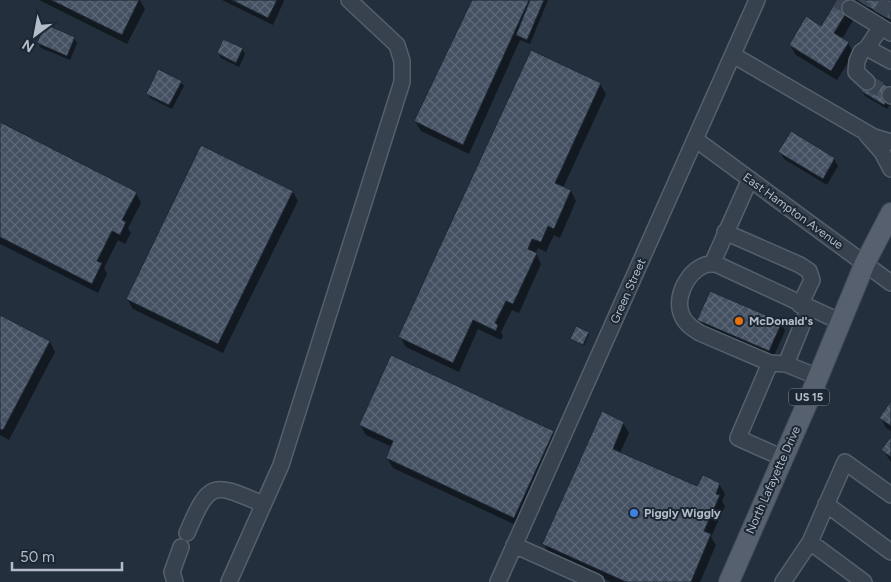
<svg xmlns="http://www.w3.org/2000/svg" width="891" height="582" font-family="Figtree,sans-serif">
<defs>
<pattern id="building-cross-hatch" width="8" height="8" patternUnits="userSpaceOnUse" patternTransform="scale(1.25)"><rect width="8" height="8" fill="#455162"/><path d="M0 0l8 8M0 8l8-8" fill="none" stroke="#5d6877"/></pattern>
</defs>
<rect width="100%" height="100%" fill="#242f3e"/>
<path fill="#0007" d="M39,0H140L145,9L127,44Z
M222,0H284V1L273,25Z
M473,0H548L530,44L520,40L469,154L421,131L415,121Z
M839,0H891V26L861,7L842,39L848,43L854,53L837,80L796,55L790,45L822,27Z
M74,38L77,43L70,60L41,48L38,43Z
M242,49L245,54L239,67L221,58L218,53Z
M181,82L184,86L172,109L150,98L147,93Z
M600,84L606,94L563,188L571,191L576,201L560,238L554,235L546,252L538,248L536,253L541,264L519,313L512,310L501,332L503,336L501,340L478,329L459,372L406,347L400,337Z
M862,91L891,103L887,109L865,96Z
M0,124L136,193L141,203L128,228L131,233L125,244L118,240L104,268L107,274L98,293L0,244Z
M780,152L834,159L838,166L827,185L784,159Z
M293,192L298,201L223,353L133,309L127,299Z
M0,316L50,342L55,352L9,440L0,435Z
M699,320L781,323L785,331L773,358L703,327Z
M588,333L589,335L584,346L571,339Z
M891,403V431L886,428L881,418Z
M623,423L629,433L620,453L698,488L719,484L725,494L722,501L725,506L711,537L716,545L700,582H611L549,554L544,544Z
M360,425L553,432L559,442L520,527L393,468L387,458L392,447L366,435Z
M891,439V462L883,450Z"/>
<path fill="url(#building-cross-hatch)" stroke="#1f2835" d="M51,0H139L122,35Z
M232,0H277L268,18Z
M472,0H529L463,145L414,121Z
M530,0H544L527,40L516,35Z
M837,0H854L834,33L849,42L831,71L789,45L806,16L821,26Z
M858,0H891V20L862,3Z
M45,24L75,37L67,56L37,43Z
M223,39L243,48L236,63L217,53Z
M531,50L601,83L555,183L571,190L554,229L548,226L541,242L532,239L528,249L537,253L513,304L506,301L495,323L498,325L496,331L473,320L453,363L398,337Z
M158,69L182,81L169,105L146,94Z
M870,77L891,88V94L884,105L861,91Z
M0,122L137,192L122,220L126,222L120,235L112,231L97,261L102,263L92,284L0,237Z
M791,131L835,158L823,179L778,152Z
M201,145L293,191L218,344L126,299Z
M710,291L782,322L769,351L697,320Z
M0,315L50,341L3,430L0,429Z
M576,326L589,332L583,345L570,339Z
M391,355L554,431L514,518L386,458L393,441L359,425Z
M891,401V426L879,418Z
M602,411L624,422L613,449L697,486L703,475L720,483L716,494L720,495L704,531L711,534L691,582H626L542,544Z
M891,437V457L881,450Z"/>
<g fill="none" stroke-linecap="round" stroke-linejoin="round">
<path stroke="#3a4453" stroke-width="15" stroke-dasharray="15 8" stroke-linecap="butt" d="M837,0L850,8
M862,3L864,0
M880,14L888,0
M867,82L890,95"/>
<defs>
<path id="minor" d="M850,8L891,33
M867,48L891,61
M733,55L874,137L891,142
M867,82L856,72L857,61L861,52L867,48L881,27
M890,95L891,96
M867,135L882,152L891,169
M695,139L891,283
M725,232L800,265L809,271L812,280L800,305
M712,264L750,179
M770,363L738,438L783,458
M786,364L809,308
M818,377L786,364L770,363L700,333C692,328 684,323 681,313C674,293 693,261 716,264L841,322
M826,504L891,552
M187,533C210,479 213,483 263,504
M514,545L596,582
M175,582L172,572L181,547
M229,582L281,465L402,82V61L397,45L349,0
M498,582L757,0
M783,582L810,542
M864,582L810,542L845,462L891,495"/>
<path id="major" d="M729,582L809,399L865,263L891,213"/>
</defs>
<use href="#minor" stroke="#565f6c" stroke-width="18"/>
<use href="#major" stroke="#414a57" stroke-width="22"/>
<use href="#minor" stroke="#38414e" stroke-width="15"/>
<use href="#major" stroke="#56606e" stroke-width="20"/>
</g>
<circle fill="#e8710a" stroke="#1d2633" stroke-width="2" cx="739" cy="321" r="5"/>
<circle fill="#3f7fe0" stroke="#1d2633" stroke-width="2" cx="634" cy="513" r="5"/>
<g text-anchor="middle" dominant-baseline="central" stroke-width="4" stroke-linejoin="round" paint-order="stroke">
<rect fill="#1d2633" stroke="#878f9c" stroke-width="1" x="789" y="388.5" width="40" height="17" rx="4"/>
<g font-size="11" font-weight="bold" fill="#b4bcc9">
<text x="809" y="397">US 15</text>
</g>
<g font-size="12" fill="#b4bcc9" stroke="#1d2633">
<text transform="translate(793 211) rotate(36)">East Hampton Avenue</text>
<text transform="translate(628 291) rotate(-66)">Green Street</text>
<text transform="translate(773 480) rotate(-66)">North Lafayette Drive</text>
</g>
<g font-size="12" font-weight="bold" fill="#b4bcc9" stroke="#1d2633" text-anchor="start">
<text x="749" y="321">McDonald's</text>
<text x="644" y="513">Piggly Wiggly</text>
</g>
</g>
<g transform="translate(35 35) rotate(212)" stroke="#1d2633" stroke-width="4" paint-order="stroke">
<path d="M0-4L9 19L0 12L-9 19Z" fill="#b4bcc9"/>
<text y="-8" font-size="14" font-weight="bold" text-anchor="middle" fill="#b4bcc9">N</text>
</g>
<path d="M12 562v8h110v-8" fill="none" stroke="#b4bcc9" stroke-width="2.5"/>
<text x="20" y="562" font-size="15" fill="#b4bcc9" stroke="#1d2633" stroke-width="4" paint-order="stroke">50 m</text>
</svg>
